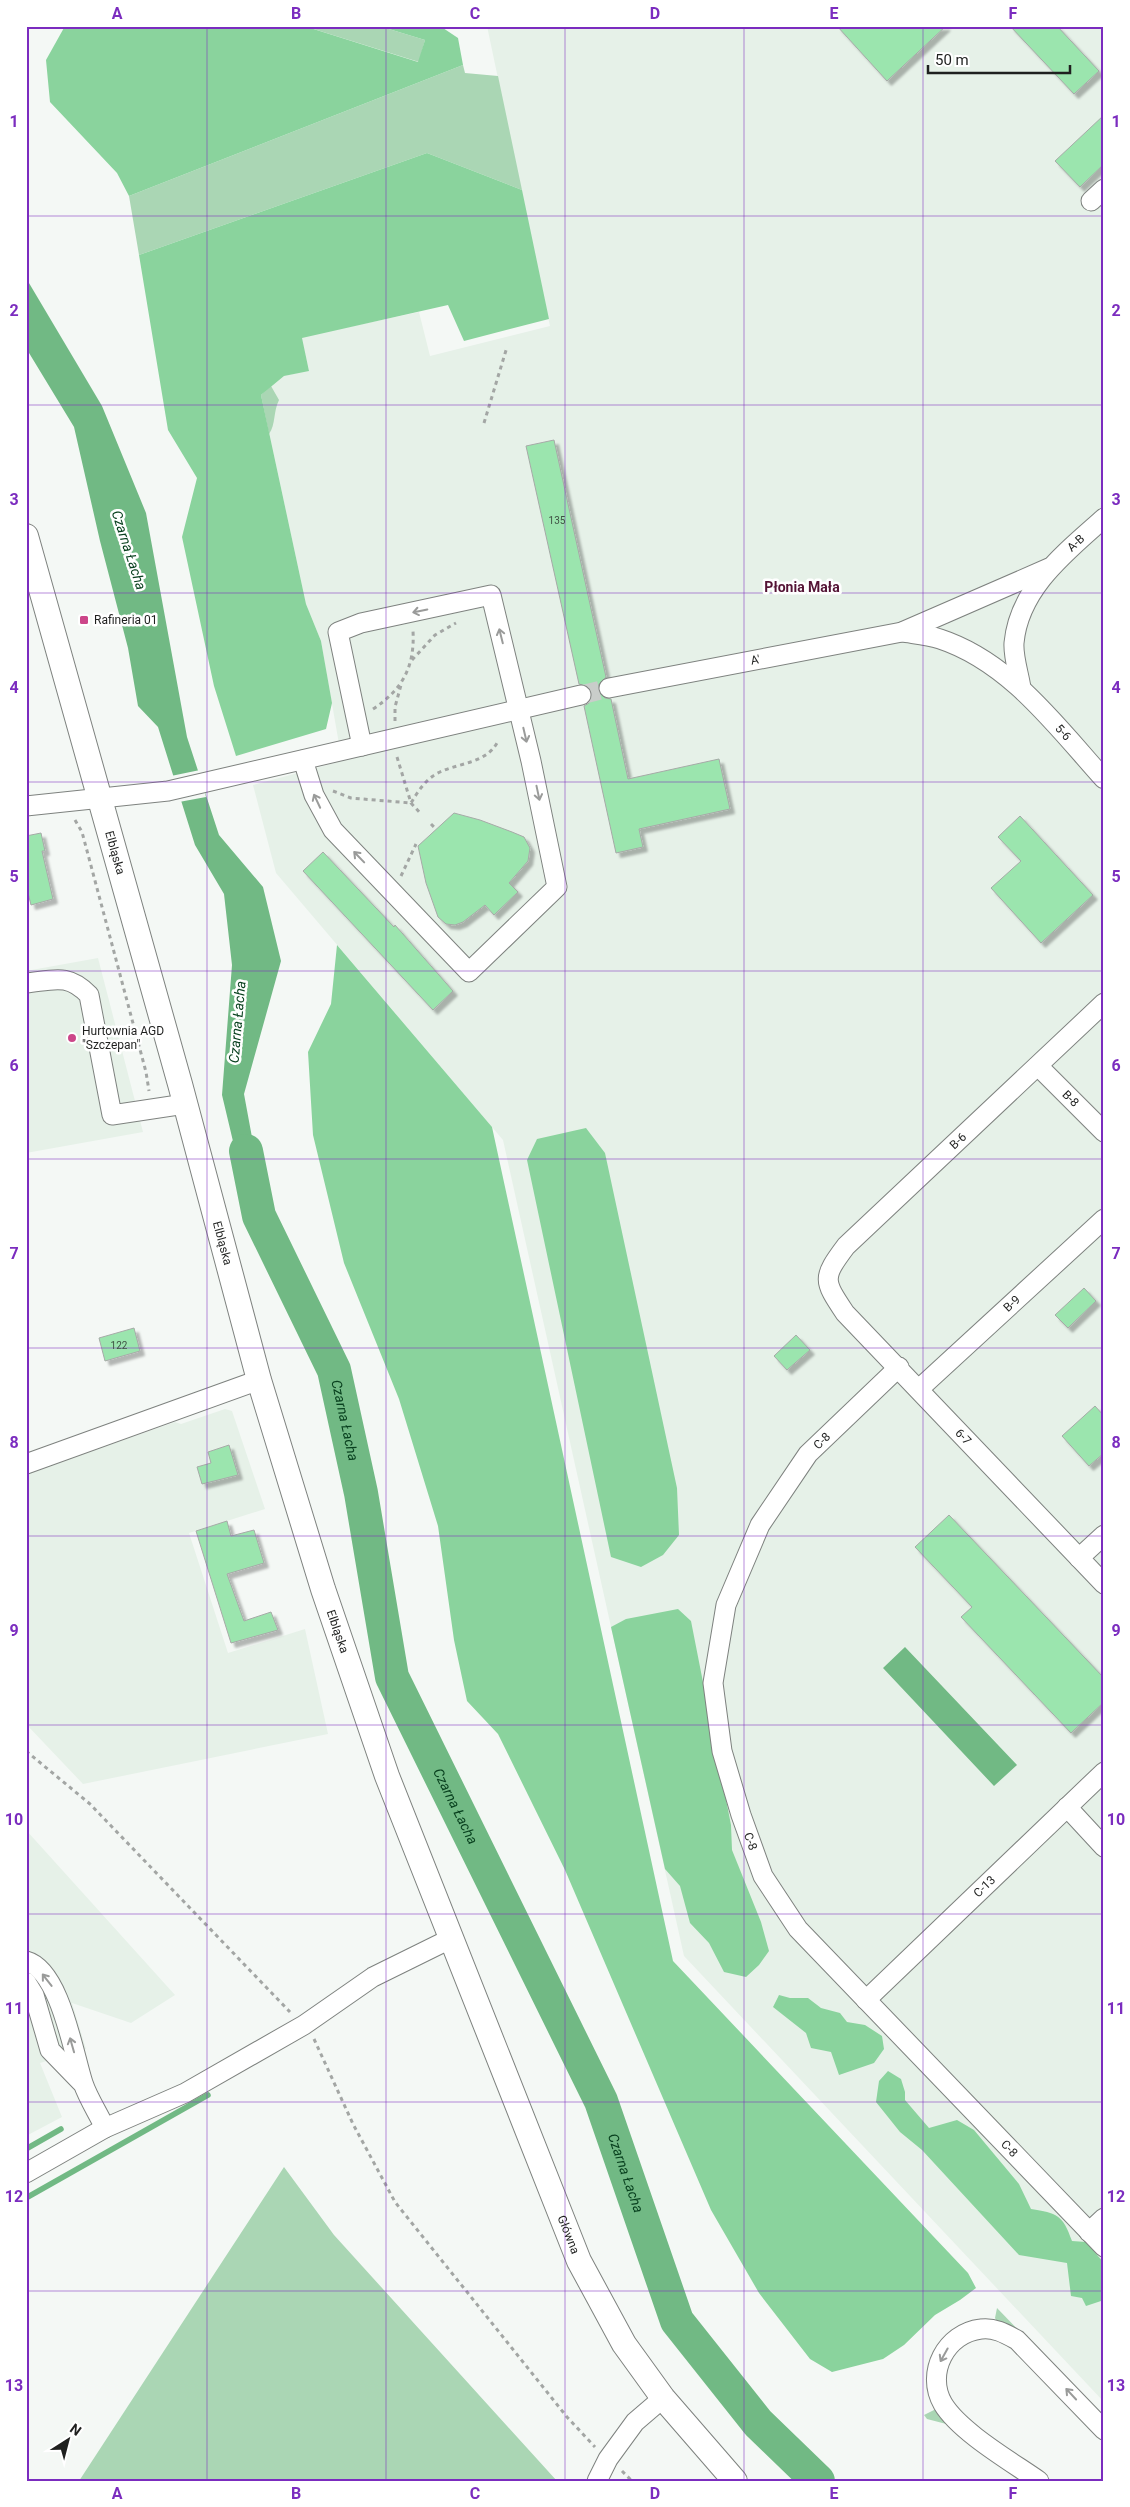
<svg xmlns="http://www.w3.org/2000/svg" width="1130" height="2507" font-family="Roboto,sans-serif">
<defs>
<filter id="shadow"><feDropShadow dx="4.5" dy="4.5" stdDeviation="1" flood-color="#0004"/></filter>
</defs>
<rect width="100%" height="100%" fill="#f4f8f5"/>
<path fill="#e6f1e8" d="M487,26H1104V2402L684,1956L503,1140L276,873L253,785L342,761L321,641L306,604L261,395L284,376L309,370L301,337L419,312L430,356L550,326Z
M98,958L143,1132L26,1153V971Z
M225,1409L232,1411L265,1509L189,1533L228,1653L305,1629L328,1734L83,1784L26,1724V1474L175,1422L181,1424Z
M26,1830L175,1995L131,2023L72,2003L86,2049L40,2063L62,2117L26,2136Z"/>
<path fill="#aad6b4" d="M304,26H379L425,40L419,62Z
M463,65L465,73L498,76L522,190L427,153L139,255L129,196Z
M271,386L279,400C273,412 276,424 269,434L261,395Z
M284,2167L334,2235L557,2481H79Z
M997,2308L1022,2334L997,2322L995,2318Z
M936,2409L954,2426L927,2419L924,2415Z"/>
<path fill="#8ad39d" d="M65,26H304L418,62L425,40L379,26H440L458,38L463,65L129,196L117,173L50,102L46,60Z
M427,153L522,190L549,319L464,341L448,305L302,338L309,371L284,376L261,395L306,604L321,641L332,703L326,729L236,756L214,686L182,537L197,478L168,430L139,255Z
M337,945L492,1127L673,1961L968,2273L976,2288L960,2300L935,2315L904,2345L883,2359L832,2372L810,2359L759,2293L711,2210L565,1870L498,1734L467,1701L454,1640L438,1526L399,1399L344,1263L313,1135L308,1052L331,1004Z
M586,1128L605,1153L677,1488L679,1535L663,1555L641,1567L611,1557L527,1160L537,1139Z
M678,1609L691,1621L731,1825L732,1850L761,1922L769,1951L759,1965L746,1977L724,1972L709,1943L690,1923L680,1886L665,1869L611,1627L626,1619Z
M779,1995L790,1998H808L821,2008L840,2013L847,2022L865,2025L882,2036L884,2049L874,2063L839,2075L831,2052L811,2048L806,2033L773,2007Z
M888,2071L901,2079L905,2092V2100L929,2128L957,2120L974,2130L1019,2184L1031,2209C1057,2213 1063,2215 1072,2241L1086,2242L1104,2263V2300L1086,2306L1082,2298L1071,2296L1067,2263L1019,2255L922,2150L900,2132L876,2102L879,2081Z"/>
<path fill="#71b984" d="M26,278L102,406L146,513L187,737L219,835L263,887L281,961L244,1094L266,1213L241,1175L222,1095L232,965L224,894L195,845L158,727L138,706L128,648L100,541L74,427L26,348Z
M905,1647L1017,1765L994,1786L883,1668Z"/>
<path fill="#f4f8f5" d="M200,770L206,797L179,802L171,776Z"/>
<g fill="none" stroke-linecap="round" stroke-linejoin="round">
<path stroke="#71b984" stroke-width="5.5" d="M26,2149L61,2129
M26,2198L208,2095"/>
<path stroke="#71b984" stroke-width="34" id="s1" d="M246,1151L259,1216L334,1370L361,1493L392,1677L601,2101L677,2321L758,2423L818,2481"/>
</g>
<path fill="#9be5ae" stroke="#a6aaa7" filter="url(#shadow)" d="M837,26H946L887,81Z
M1010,26H1057L1099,71L1074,94Z
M1104,115V164L1080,187L1055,161Z
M554,440L606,677L599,684L598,691L605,698L611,699L628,779L719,759L730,809L639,829L643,847L616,853L584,706L589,703L592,693L589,687L579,684L526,446Z
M454,813L480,820L512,832L524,837L530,848L528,861L509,883L518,892L494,915L485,905L463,922L455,925L446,924L438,917L426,883L418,846Z
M1020,816L1093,895L1041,943L991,888L1021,861L998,837Z
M41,833L45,851H42L53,899L31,905L26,885V836Z
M323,852L394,927L395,925L453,991L433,1010L303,871Z
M1084,1288L1096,1301L1068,1328L1055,1315Z
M134,1328L140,1351L105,1361L99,1338Z
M796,1335L810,1350L787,1370L774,1356Z
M1095,1406L1104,1416V1453L1089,1466L1062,1436Z
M229,1445L238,1475L202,1484L197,1467L211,1463L208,1452Z
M949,1515L1104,1678V1702L1071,1733L961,1617L972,1607L915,1547Z
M227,1521L231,1536L254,1530L264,1563L227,1574L244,1621L271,1612L278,1630L231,1643L196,1531Z"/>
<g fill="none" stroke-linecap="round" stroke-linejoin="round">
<path stroke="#c9cdca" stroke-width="19" stroke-dasharray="19 9" stroke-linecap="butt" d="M581,695L609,688"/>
<defs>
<g id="minor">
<path d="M1091,201L1104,189"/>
<path id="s2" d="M902,632C914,634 928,635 940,639C1010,662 1057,727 1104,779"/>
<path id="s3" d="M609,688L902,632L1049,568"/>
<path id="s4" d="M1021,688C1019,674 1013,657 1014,643C1019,588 1066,552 1104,518"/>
<path d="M303,760L314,795L333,830L469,972L557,887L531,761L491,595L361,623L338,632L362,746"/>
<path d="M26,806L168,791L581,695"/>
<path d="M26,983C54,980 68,973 89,995L112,1115L185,1104"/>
<path id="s5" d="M1104,1003L846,1246C822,1278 823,1280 845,1313L1104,1584"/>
<path id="s6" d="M1038,1066L1104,1132"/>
<path id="s7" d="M899,1367L808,1454L760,1525L726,1605L713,1683L722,1751L741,1815L763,1876L798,1929L1104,2247"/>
<path id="s8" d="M919,1389L1104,1219"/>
<path d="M26,1464L259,1380"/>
<path d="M1079,1558L1104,1535"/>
<path d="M1067,1807L1104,1847"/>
<path d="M26,1961C60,1970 73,2052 83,2083C88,2098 98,2113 105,2128"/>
<path d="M26,1982L34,1995L50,2050L81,2082"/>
<path id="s9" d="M866,2000L1104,1772"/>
<path d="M26,2173L105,2128L185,2093L304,2025L373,1977L450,1939"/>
<path d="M1089,2232L1104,2218"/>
<path d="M597,2481L608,2459L635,2422L663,2398"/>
<path d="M1039,2481C1012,2462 960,2432 943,2404C925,2373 946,2333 981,2329C994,2327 1006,2334 1017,2340L1104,2430"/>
</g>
<g id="major">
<path id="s10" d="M26,536L180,1084L259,1380L323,1589L387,1776L579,2261L624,2344L663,2398L735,2481"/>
</g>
</defs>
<use href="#minor" stroke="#7e827f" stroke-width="21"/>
<use href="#major" stroke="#7e827f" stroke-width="26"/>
<path stroke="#a3a6a4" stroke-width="3" stroke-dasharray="4 4" stroke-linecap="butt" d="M484,423L507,347
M412,660L435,635L456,623
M373,709C402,690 415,667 413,631
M395,721V707L401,685
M397,757L411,803L421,814
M333,791L351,798L411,803C417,793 424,782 433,776C453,762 486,766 498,741
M75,820L82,832L146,1072L149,1091
M431,824L434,827
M401,876L416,844
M26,1751L90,1804L290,2012
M314,2039L353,2124L395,2202L567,2417L595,2447
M622,2471L632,2481"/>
<use href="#minor" stroke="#fff" stroke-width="19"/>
<use href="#major" stroke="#fff" stroke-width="24"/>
</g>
<defs><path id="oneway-shaft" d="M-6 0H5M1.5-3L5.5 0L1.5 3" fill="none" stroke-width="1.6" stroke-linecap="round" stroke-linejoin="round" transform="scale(1.25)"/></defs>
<g stroke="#9a9b9a">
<use href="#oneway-shaft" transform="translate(420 611) rotate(168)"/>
<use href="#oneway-shaft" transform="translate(501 636) rotate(-104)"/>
<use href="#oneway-shaft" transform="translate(525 735) rotate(77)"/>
<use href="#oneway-shaft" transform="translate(538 793) rotate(78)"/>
<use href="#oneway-shaft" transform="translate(317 801) rotate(-115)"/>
<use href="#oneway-shaft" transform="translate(359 857) rotate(-134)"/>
<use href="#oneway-shaft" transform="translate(47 1980) rotate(-128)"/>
<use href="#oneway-shaft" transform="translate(72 2045) rotate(-106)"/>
<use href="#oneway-shaft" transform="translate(944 2355) rotate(119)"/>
<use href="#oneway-shaft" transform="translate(1071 2394) rotate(-133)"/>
</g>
<path fill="none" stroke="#7b2cbf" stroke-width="1" stroke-opacity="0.55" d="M207,26V2481M386,26V2481M565,26V2481M744,26V2481M923,26V2481M26,216H1104M26,405H1104M26,593H1104M26,782H1104M26,971H1104M26,1159H1104M26,1348H1104M26,1536H1104M26,1725H1104M26,1914H1104M26,2102H1104M26,2291H1104"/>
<g fill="#cc4689" stroke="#fff" stroke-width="2">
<rect x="79" y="615" width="10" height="10" rx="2.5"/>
<circle cx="72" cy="1038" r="5"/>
</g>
<g text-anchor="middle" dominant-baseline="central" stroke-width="5" stroke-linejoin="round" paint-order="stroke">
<g font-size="10" fill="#3e5143">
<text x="557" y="520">135</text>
<text x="119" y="1345">122</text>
</g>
<g font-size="12" fill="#1f201f" stroke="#fff">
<text stroke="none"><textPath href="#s4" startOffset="166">A-B</textPath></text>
<text stroke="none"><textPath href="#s3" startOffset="149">A'</textPath></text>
<text stroke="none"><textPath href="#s2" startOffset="195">5-6</textPath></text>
<text stroke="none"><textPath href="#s10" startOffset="329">Elbląska</textPath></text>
<text stroke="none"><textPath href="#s6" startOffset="46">B-8</textPath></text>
<text transform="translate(958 1141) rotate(-43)">B-6</text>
<text stroke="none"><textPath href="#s10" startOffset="734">Elbląska</textPath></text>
<text stroke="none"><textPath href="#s8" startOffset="126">B-9</textPath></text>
<text stroke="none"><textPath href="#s5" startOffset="602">6-7</textPath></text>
<text transform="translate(822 1441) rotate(-44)">C-8</text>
<text stroke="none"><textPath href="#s10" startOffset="1139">Elbląska</textPath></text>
<text stroke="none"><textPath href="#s7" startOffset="541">C-8</textPath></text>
<text stroke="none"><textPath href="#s9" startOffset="164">C-13</textPath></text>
<text stroke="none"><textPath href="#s7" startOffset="946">C-8</textPath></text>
<text stroke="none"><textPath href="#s10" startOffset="1785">Główna</textPath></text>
</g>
<g font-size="12" fill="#1f201f" stroke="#fff" text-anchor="start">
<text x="94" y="620">Rafineria 01</text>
<text x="82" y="1031">Hurtownia AGD<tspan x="82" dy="14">"Szczepan"</tspan></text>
</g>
<g font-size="14" font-style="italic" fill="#09411f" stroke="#fff">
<text transform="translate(129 550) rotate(72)">Czarna Łacha</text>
<text transform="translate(237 1022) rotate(-85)">Czarna Łacha</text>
<text stroke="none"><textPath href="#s1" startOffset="289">Czarna Łacha</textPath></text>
<text stroke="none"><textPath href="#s1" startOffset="694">Czarna Łacha</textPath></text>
<text stroke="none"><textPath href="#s1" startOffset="1099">Czarna Łacha</textPath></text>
</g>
<g font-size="14" font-weight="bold" fill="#541435" stroke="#fff">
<text x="802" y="587">Płonia Mała</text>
</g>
</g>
<rect width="1130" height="2507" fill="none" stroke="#ffffff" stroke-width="55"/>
<g transform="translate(68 2440) rotate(36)" stroke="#ffffff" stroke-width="4" paint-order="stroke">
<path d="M0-4L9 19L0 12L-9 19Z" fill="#1f201f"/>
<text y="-8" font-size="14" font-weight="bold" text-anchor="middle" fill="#1f201f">N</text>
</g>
<path d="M928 65v8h142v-8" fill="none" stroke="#1f201f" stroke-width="2.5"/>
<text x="935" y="65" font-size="15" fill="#1f201f" stroke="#ffffff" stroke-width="4" paint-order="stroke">50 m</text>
<rect x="28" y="28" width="1074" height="2452" fill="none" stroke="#7b2cbf" stroke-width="2"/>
<g font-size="16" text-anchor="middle" font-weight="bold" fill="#7b2cbf">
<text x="117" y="19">A</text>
<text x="296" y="19">B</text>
<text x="475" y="19">C</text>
<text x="655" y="19">D</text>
<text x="834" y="19">E</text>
<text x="1013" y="19">F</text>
<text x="14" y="127">1</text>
<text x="1116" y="127">1</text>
<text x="14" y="316">2</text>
<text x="1116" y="316">2</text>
<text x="14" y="505">3</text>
<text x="1116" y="505">3</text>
<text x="14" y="693">4</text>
<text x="1116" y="693">4</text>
<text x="14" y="882">5</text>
<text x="1116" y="882">5</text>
<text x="14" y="1071">6</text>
<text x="1116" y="1071">6</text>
<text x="14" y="1259">7</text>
<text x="1116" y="1259">7</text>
<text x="14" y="1448">8</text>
<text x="1116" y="1448">8</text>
<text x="14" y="1636">9</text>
<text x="1116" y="1636">9</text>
<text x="14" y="1825">10</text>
<text x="1116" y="1825">10</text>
<text x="14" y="2014">11</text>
<text x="1116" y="2014">11</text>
<text x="14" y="2202">12</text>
<text x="1116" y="2202">12</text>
<text x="14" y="2391">13</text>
<text x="1116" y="2391">13</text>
<text x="117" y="2499">A</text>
<text x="296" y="2499">B</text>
<text x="475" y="2499">C</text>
<text x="655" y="2499">D</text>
<text x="834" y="2499">E</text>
<text x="1013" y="2499">F</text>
</g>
</svg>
